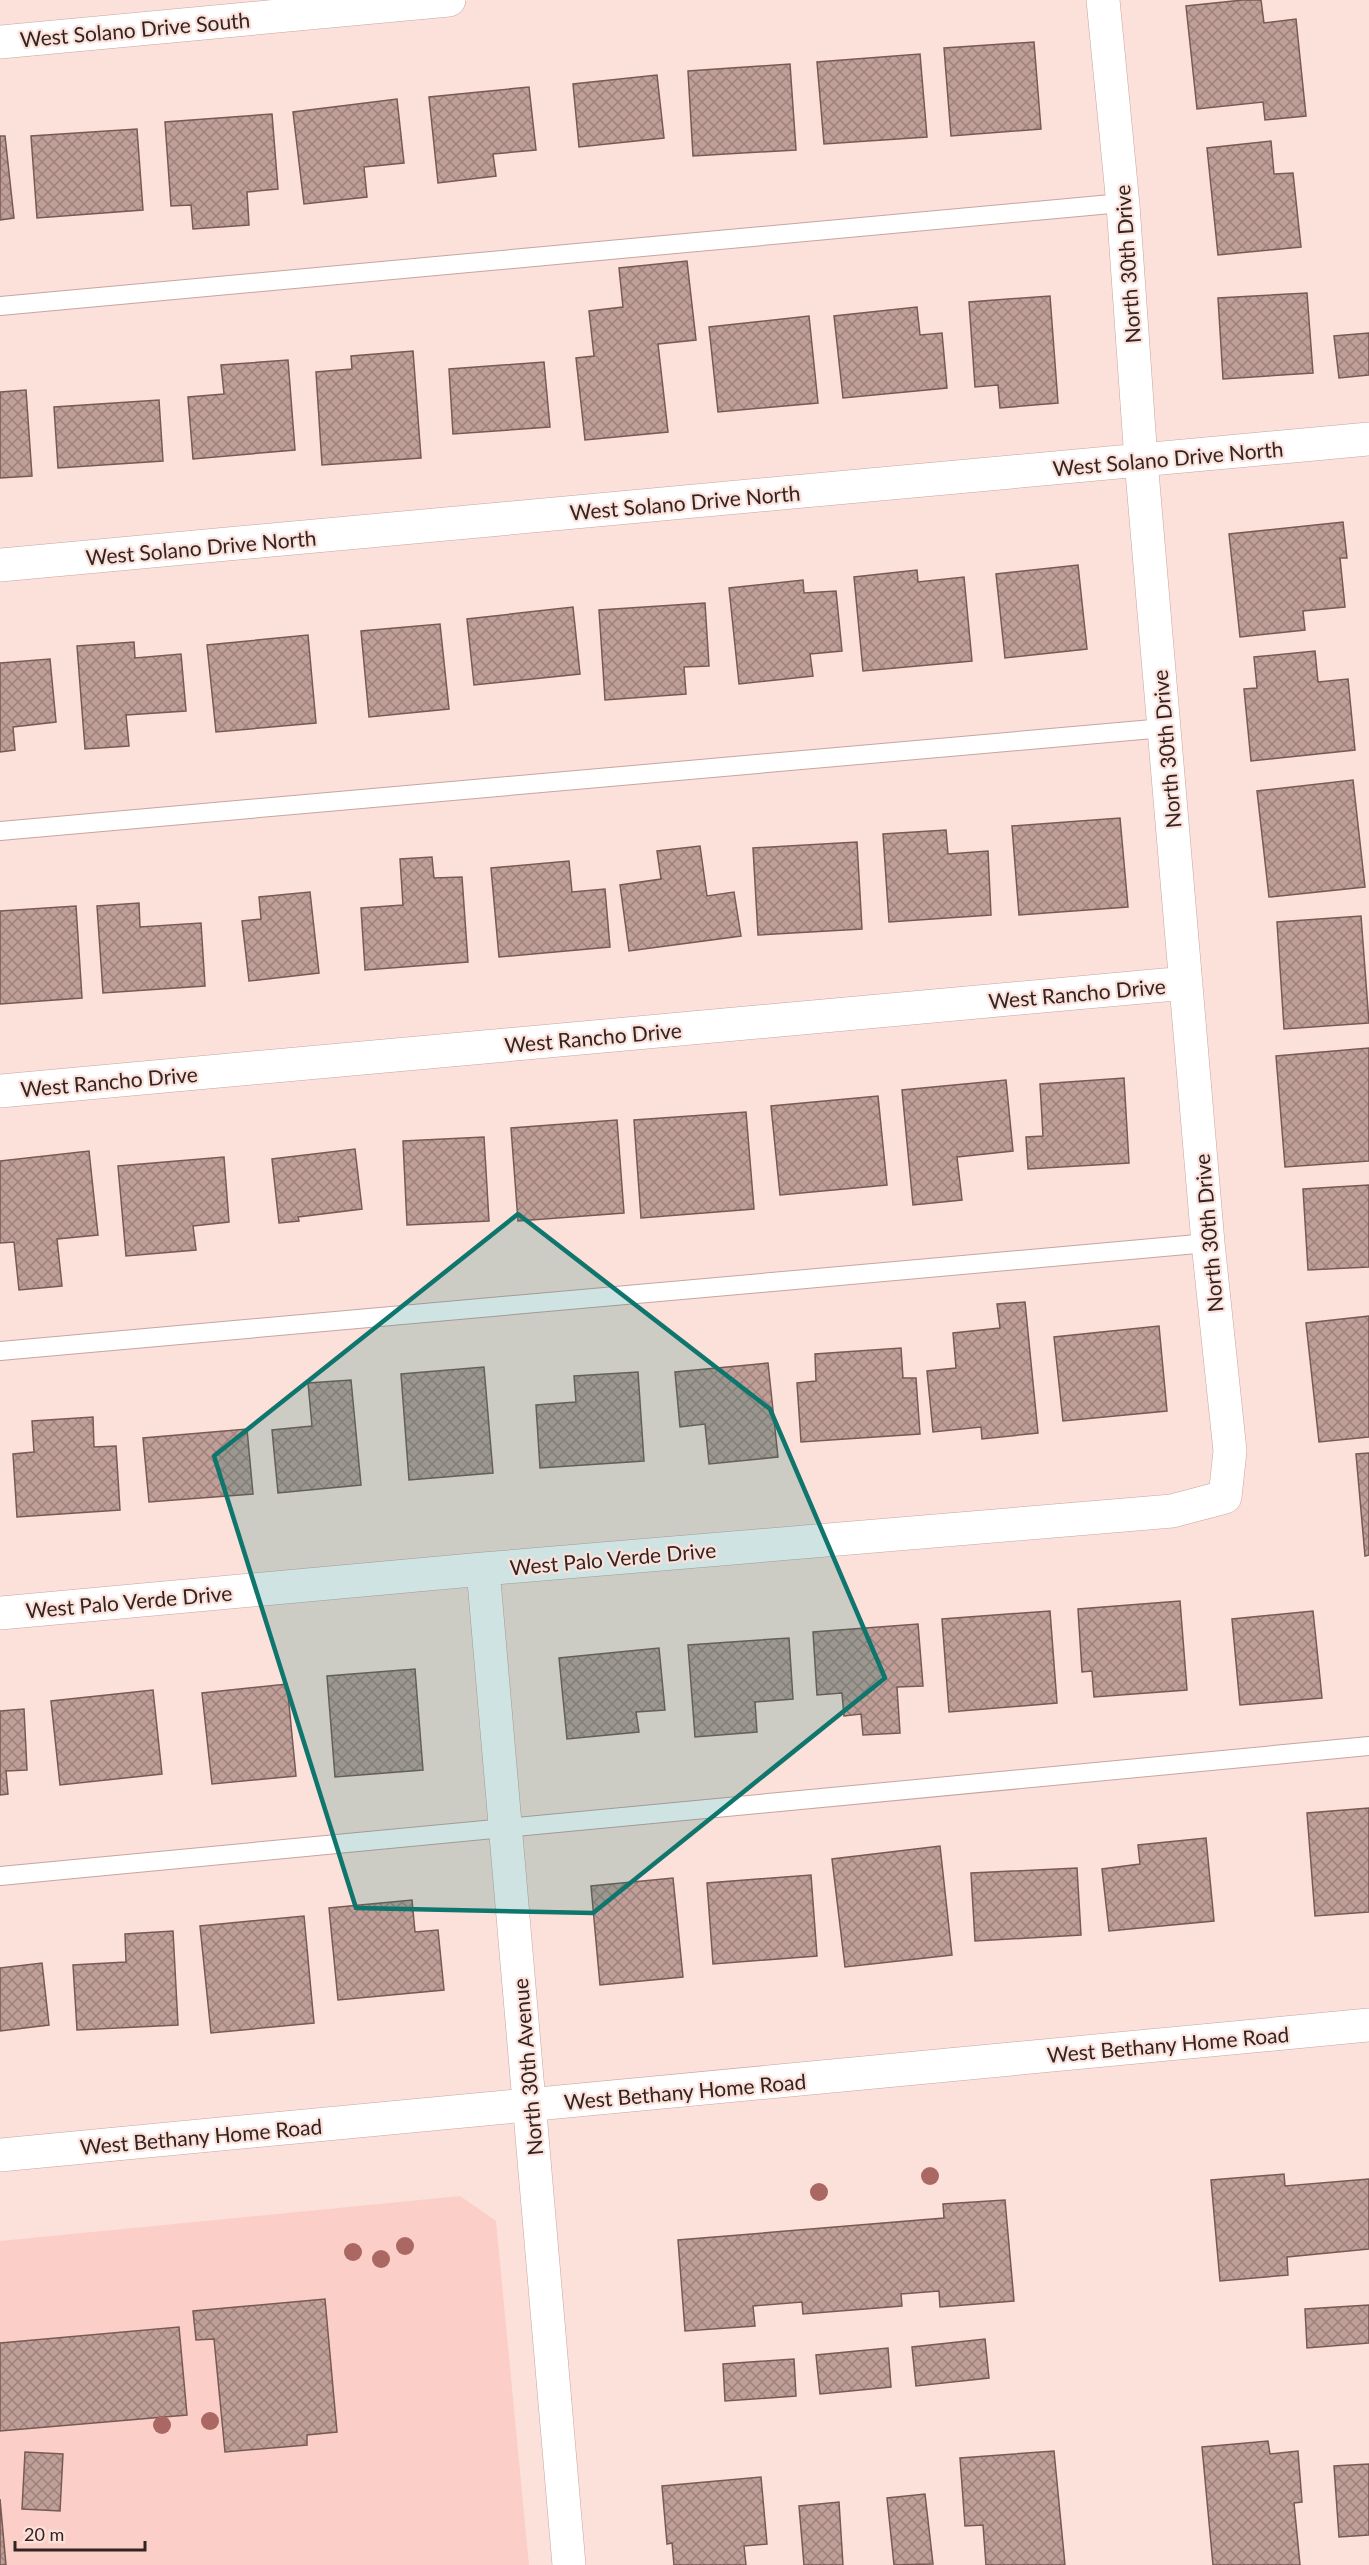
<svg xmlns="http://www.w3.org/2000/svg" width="1369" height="2565" font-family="Lato,sans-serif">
<defs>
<pattern id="building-cross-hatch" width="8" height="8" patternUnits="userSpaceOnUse" patternTransform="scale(1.5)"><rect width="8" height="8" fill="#c09f98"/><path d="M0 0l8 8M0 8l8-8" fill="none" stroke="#9d817c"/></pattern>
</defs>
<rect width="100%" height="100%" fill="#fce0da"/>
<path fill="#fbcfc7" d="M460,2196L496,2221L529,2565H0V2241Z"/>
<path fill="url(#building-cross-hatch)" stroke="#785a54" stroke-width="1.5" d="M1243,0H1261L1264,23L1296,19L1306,116L1265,120L1263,102L1197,109L1186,6Z
M1034,42L1041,129L951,136L944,48Z
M920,54L927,137L824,144L817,62Z
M790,64L796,150L693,156L688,71Z
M657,75L664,138L579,147L573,84Z
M529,87L536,150L493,154L496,176L438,183L429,97Z
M397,99L404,163L364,167L367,197L304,204L293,112Z
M272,114L278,189L247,192L249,225L193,229L191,205L171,206L165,122Z
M137,129L143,210L37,218L31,136Z
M0,136H5L14,218L0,220Z
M1271,141L1274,174L1293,173L1301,247L1218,255L1207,148Z
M687,261L696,340L658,344L668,432L585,440L576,358L594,356L589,311L623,307L619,268Z
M1307,293L1313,373L1223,379L1218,298Z
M1050,296L1058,403L1000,408L998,385L975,387L969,302Z
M917,307L920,335L942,333L947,388L843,398L834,316Z
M809,316L818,403L718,412L709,327Z
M1369,333V375L1339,378L1334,336Z
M413,351L421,458L322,465L316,372L352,369L351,356Z
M288,360L295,450L193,459L188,397L224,394L221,365Z
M544,362L550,427L453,434L449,369Z
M26,390L32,476L0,478V392Z
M159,400L163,461L58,468L54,407Z
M1343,522L1347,558H1340L1345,607L1303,611L1305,630L1240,637L1229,534Z
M1078,565L1087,649L1005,658L996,574Z
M917,570L918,582L964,577L972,661L863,671L854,577Z
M803,580L804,593L836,591L842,651L810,654L813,676L739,684L729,588Z
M705,603L709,666L684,667L686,694L605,700L599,610Z
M573,607L580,674L474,685L467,619Z
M440,624L449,709L369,717L361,631Z
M308,635L316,723L216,732L207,645Z
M134,642L135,658L181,654L186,711L126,715L129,746L85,749L77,646Z
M1315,651L1318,682L1348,679L1355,750L1251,761L1244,689L1257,688L1254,657Z
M50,659L56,722L13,727L15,750L0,752V663Z
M1353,780L1365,887L1269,897L1257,791Z
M1120,818L1128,907L1019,915L1012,826Z
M946,830L948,854L988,851L991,915L889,922L883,834Z
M857,842L862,929L758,935L753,848Z
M700,846L707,896L734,892L741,936L629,951L620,885L661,879L657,851Z
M432,857L434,878L462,877L468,962L365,970L361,908L403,905L400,859Z
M569,861L572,892L605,889L610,947L499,957L491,868Z
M310,892L319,973L249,981L242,921L261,919L259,897Z
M139,903L140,927L201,923L205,986L103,993L97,906Z
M76,906L82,998L0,1004V911Z
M1361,916L1369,1023L1284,1029L1277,922Z
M1369,1048V1161L1285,1167L1276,1056Z
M1124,1078L1129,1163L1028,1169L1026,1137L1043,1136L1040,1084Z
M1006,1080L1013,1151L957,1157L962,1200L913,1205L902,1090Z
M878,1096L887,1185L780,1195L771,1106Z
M746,1112L754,1209L641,1218L634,1120Z
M617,1120L624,1213L518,1221L511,1128Z
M484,1137L489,1221L407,1225L403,1141Z
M355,1149L362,1209L298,1217L299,1221L279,1223L272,1159Z
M89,1151L98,1235L57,1239L62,1286L19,1290L14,1242L0,1243V1161Z
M224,1157L229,1222L193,1226L196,1250L126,1256L118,1166Z
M1369,1185V1267L1308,1270L1303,1189Z
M1025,1302L1038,1433L982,1439L981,1427L933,1432L927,1371L956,1368L953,1333L1000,1328L997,1304Z
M1369,1316V1437L1319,1442L1306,1323Z
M1159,1326L1167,1411L1063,1421L1054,1337Z
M901,1348L903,1378H916L920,1434L801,1442L797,1383L816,1381L815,1354Z
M768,1363L778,1457L709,1464L705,1424L680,1427L675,1372Z
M484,1367L493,1473L409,1480L401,1374Z
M638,1372L644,1461L540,1468L536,1405L576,1402L574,1376Z
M351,1380L361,1485L278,1493L272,1430L312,1426L308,1383Z
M93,1417L94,1447L116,1446L120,1510L17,1517L13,1454L34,1452L32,1421Z
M247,1429L253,1494L149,1502L143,1438Z
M1369,1453V1555L1365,1556L1356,1454Z
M1180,1601L1187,1690L1094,1697L1092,1671L1082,1672L1078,1609Z
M1050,1611L1057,1703L949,1712L942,1619Z
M1313,1611L1322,1698L1240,1705L1232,1619Z
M918,1624L923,1686L897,1687L900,1733L863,1735L861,1714L844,1716L842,1693L817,1695L813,1632Z
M789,1638L793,1699L755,1702L757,1732L695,1737L688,1645Z
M659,1648L665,1710L636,1712L639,1732L567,1739L559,1658Z
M415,1669L423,1770L335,1777L327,1676Z
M287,1684L296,1776L212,1784L202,1693Z
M153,1690L162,1774L60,1785L51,1701Z
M24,1709L27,1770L6,1771L8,1794L0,1795V1711Z
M1369,1808V1912L1315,1916L1307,1813Z
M1206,1838L1214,1921L1109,1931L1102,1869L1140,1864L1138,1845Z
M940,1846L952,1955L845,1967L832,1859Z
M1077,1868L1081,1935L975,1941L971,1873Z
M811,1875L817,1956L713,1964L707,1883Z
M673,1878L683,1977L600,1985L591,1886Z
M412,1900L415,1932L438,1930L444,1990L338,2000L329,1908Z
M304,1916L314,2023L211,2033L200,1926Z
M173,1931L178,2025L77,2030L73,1965L126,1962L125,1934Z
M42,1963L49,2025L0,2031V1968Z
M1284,2174L1285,2186L1369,2179V2249L1287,2257L1288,2275L1220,2281L1211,2180Z
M1005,2200L1014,2301L940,2307L939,2291L901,2294L902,2306L803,2314L802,2302L753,2306L755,2326L685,2331L678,2240L944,2218L943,2204Z
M325,2299L337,2432L307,2435V2445L225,2452L214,2339L196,2340L193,2311Z
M1369,2305V2343L1307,2348L1305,2309Z
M179,2327L187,2415L0,2431V2343Z
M985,2339L989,2378L916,2386L912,2347Z
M888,2348L891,2387L820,2394L816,2355Z
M794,2359L796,2396L725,2401L723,2364Z
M1268,2441L1270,2454L1298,2451L1302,2502L1294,2503L1300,2565H1213L1202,2447Z
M1054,2451L1065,2565H986L983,2525L965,2526L960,2458Z
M25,2452L63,2454L60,2511L22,2509Z
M1369,2464V2535L1339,2537L1334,2466Z
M761,2477L767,2544L744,2546L746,2565H674L672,2543L667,2544L662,2486Z
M925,2494L933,2564L894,2565L887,2498Z
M0,2499L6,2565H0Z
M839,2502L843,2565H804L799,2506Z"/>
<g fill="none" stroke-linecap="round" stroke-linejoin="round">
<defs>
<path id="lane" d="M0,306L1122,203
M0,831L1164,728
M0,1351L1208,1243
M0,1876L1369,1746"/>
<path id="street" d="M0,42L449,0
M0,565L1369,439
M0,1091L1186,983
M483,1569L569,2565
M0,1613L483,1569L1172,1511L1225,1497L1230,1451L1208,1243L1141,460L1123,205L1103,0"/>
<path id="secondary" d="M0,2155L1369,2025"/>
</defs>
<use href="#lane" stroke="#c7a59f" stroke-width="20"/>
<use href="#street" stroke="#c7a59f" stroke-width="34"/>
<use href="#secondary" stroke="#c7a59f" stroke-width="34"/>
<use href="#lane" stroke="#fff" stroke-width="18"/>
<use href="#street" stroke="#fff" stroke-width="33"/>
<use href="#secondary" stroke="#fff" stroke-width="33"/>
</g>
<g fill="#ab6762">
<circle cx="930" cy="2176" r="9"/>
<circle cx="819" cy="2192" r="9"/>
<circle cx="405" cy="2246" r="9"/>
<circle cx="353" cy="2252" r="9"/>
<circle cx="381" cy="2259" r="9"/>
<circle cx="210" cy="2421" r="9"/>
<circle cx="162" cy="2425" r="9"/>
</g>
<path fill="#0f766e" fill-opacity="0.2" stroke="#0f766e" stroke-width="4.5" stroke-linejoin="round" d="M518,1214L770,1409L885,1678L593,1913L356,1908L214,1456Z"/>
<g text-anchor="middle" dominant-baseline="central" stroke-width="4.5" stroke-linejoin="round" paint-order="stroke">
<g font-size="21" fill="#312421" stroke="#fce0da">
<text transform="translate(135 29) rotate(-5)">West Solano Drive South</text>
<text transform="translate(1127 264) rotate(-94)">North 30th Drive</text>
<text transform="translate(1168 458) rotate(-5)">West Solano Drive North</text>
<text transform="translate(685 502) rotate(-5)">West Solano Drive North</text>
<text transform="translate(201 547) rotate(-5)">West Solano Drive North</text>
<text transform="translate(1166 749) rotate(-95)">North 30th Drive</text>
<text transform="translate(1077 993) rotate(-5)">West Rancho Drive</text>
<text transform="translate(593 1037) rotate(-5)">West Rancho Drive</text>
<text transform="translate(109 1081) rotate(-5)">West Rancho Drive</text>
<text transform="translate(1208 1233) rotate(-95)">North 30th Drive</text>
<text transform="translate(613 1558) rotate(-5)">West Palo Verde Drive</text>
<text transform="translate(129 1601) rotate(-5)">West Palo Verde Drive</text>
<text transform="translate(1168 2044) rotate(-5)">West Bethany Home Road</text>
<text transform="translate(527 2067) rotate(-95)">North 30th Avenue</text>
<text transform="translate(685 2091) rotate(-5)">West Bethany Home Road</text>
<text transform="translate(201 2136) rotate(-5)">West Bethany Home Road</text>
</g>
</g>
<path d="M15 2541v9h130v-9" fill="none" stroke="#312421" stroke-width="3"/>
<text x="24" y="2541" font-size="18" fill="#312421" stroke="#fce0da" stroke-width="4.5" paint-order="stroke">20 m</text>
</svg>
